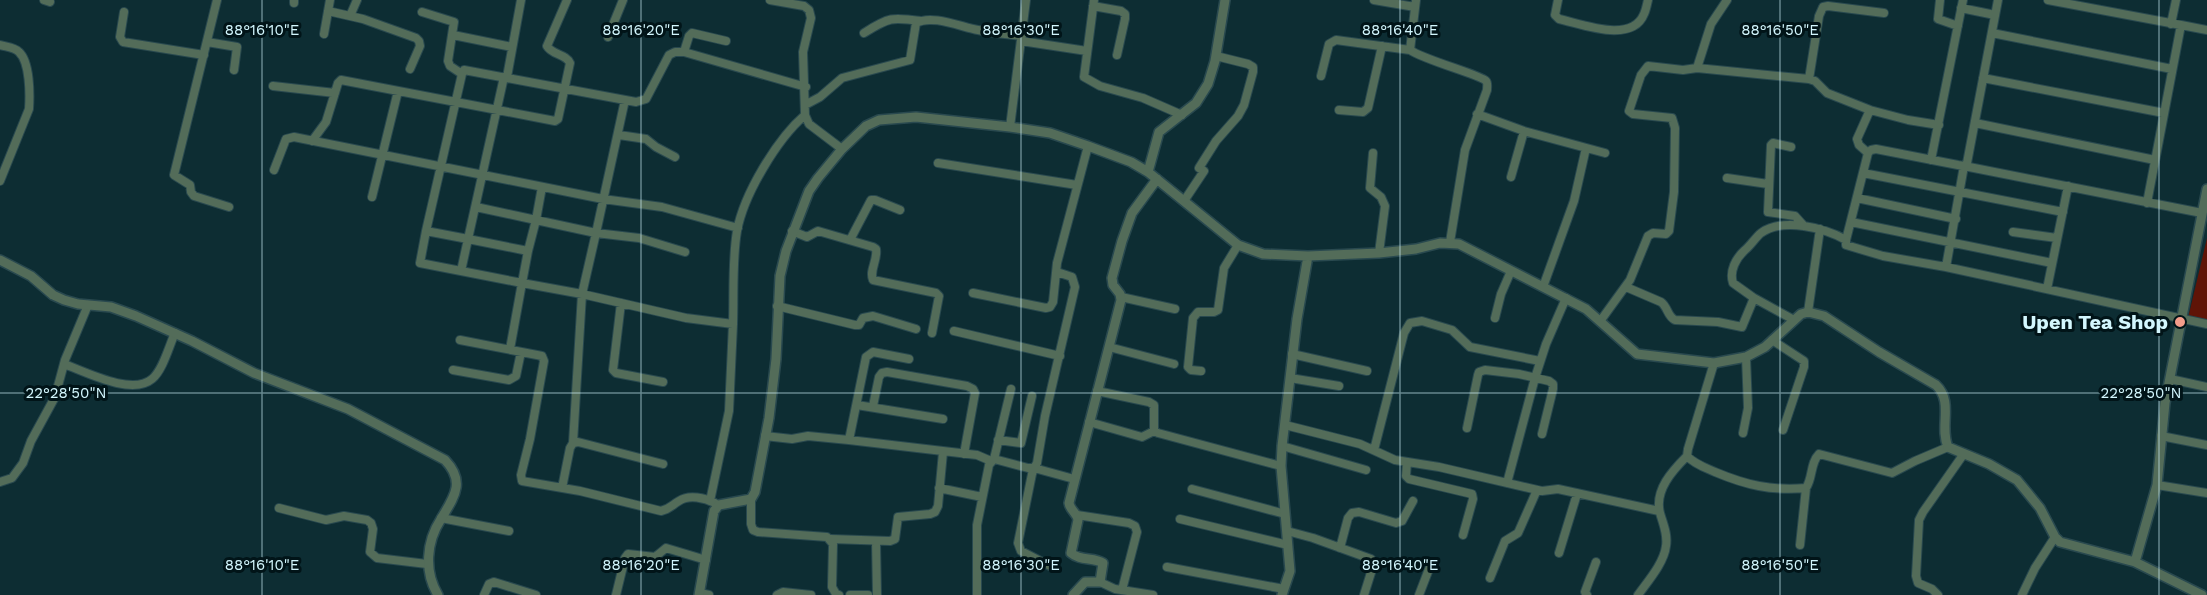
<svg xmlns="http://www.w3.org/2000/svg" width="2207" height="595" font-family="'Work Sans',sans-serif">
<rect width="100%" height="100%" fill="#0d2d33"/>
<path fill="#5f1407" d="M2207,238V322L2188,318Z"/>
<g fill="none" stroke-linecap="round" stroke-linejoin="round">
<defs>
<path id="minor" d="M44,0L50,2
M217,0L174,175L190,185L191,192L194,196L229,207
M770,0L804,6L809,10L811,18L803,52L805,115L809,124L842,149
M1094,0L1084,77L1100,86L1143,98L1182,115
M1374,0L1415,7
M1416,0L1410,50C1424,60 1481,75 1486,81C1488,83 1487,87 1487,90L1465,150L1450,242
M1558,0L1555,15L1559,19C1582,24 1632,44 1644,14C1646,10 1647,4 1648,0
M1940,0L1938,19L1958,26
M1998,0L1967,163L1964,166L1958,165L1876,149L1871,150L1868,153L1846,240V245L1883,256L1946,267L2207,324
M2048,0L2181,25
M294,3V0
M1093,6L1121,11L1125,14V19L1117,55
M1961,8L1995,15
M328,11L363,19L416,38L419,41L420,46L410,69
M124,12L120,37L123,42L204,55
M422,12L454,22L448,61L450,66L462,74
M350,16L357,0
M2171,24L2176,0
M864,33C889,17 892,17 921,21
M1992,33L2172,69
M324,34L330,0
M453,35L512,47
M608,37L623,0
M1021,41L1087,51
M207,42L237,47L234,70
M0,45C6,47 14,47 19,52C30,62 30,94 29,109L0,181
M684,52L689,36L692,33L726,41
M1697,68L1809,79L1815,81L1827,93L1870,110L1857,139L1859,145L1868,153
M1321,76L1329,44L1336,40L1410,50
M504,77L468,239L528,251L522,283L582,294L686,318L733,324L729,411L710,501
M507,77L521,0
M1983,78L2164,113
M1809,79L1819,16L1823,7L1828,6L1884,13
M273,86L335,93
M625,100L596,233L639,238L685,252
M805,105L820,97L842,78L910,60L916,23C932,14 961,27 978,30C992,33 1007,34 1022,36
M1339,110L1363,112L1368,108L1382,46
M1870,110L1908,120L1939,125
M1477,114L1524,131L1605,153
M1975,123L2155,160
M1010,127L1026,0
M619,135L646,139L656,147L675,157
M312,141L326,122L338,83L341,80L555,121L558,119L570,63C566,54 552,55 547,46L567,0
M1791,147L1773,143L1771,145L1768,212L1795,216L1804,226
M1373,153L1370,188L1381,197L1385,206L1379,253
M1931,160L1963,0
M938,163L1077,185
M274,170L286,139L294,137L603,199L662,207L738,228
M1863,173L2063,212
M1511,177L1524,131
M1727,178L1768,184
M372,197L398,91
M1857,198L1956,219
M1184,201L1204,171L1199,168L1216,141L1238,116L1244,105L1253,72V67L1248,64L1216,56
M2147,203L2181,25L2207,30
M476,207L536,220L542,187
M1851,222L2052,263
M426,231L420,263L461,271
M792,231L807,237L818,231L873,247L876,249C878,260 869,270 873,280L936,293L939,296L932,333
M2013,232L2057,238
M850,240L871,200H875L900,210
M528,251L536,220L596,233L582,294L573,443
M1946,267L1964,166L2202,213
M1543,287L1574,201L1586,148
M1626,287L1661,302C1668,307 1667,316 1675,320L1718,322L1742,327L1754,298
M2047,289L2068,186
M973,293L1046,308L1050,307L1053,302L1057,263L1088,146
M1121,297L1175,309
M621,303L613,370L616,373L663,382
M777,306L855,325H859L863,318L873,316L916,329
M1808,312L1820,229
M1495,318L1501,294L1511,271
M1601,320L1630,280L1648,236L1653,233L1666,234L1669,231L1674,192L1675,128L1672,118L1633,114L1629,111L1641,75L1648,66L1683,70L1697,68L1711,24L1727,0
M1794,320L1754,298L1733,283C1729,271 1736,258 1745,250C1751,245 1755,238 1761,233C1783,217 1825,228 1846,240
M733,324C734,293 732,261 737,231C744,194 777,139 805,115
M954,331L1060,356
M460,340L537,355L542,356L544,361L530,439L521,475L522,481L580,491L661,511C670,509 672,505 679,501C689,494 705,498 715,503
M1772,340L1804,361V367L1783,430
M1109,347L1174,364
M510,349L522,283L461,271L468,239L426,231L462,74L464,70L636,102L646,99L669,55L675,52H684L806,87
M1292,354L1367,371
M1714,363L1688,449L1687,456C1694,464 1706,468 1715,472C1746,485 1771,491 1806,488C1813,478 1810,463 1819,454L1892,473L1915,461L1948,447
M64,364C86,372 132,396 152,379C163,370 169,346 175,333
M453,370L509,380L516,376L521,352
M1201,371L1191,370L1188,367L1193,318L1198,312H1214L1218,310L1224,268L1238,245
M1290,378L1339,386
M2170,379L2207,387
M1097,391L1149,402L1154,405V431L1158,433L1281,466
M857,405L943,419
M873,406L879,377L882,373L887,372L967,386L973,389L975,393L964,454
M1089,422L1142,437L1154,431
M1285,425L1360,444L1395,460L1439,467L1542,491L1558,489L1659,511
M1467,428L1478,375L1479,372L1485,370L1519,374L1549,381L1553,384V389L1542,434
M1743,433L1748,408L1746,357
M765,436L792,439L808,436L849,440L866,357L873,352L909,359
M2161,436L2207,445
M849,440L977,455L991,461
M998,440L1021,443L1032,396
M1282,446L1366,470
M1374,450L1404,333L1410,323L1422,321L1452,330L1470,347L1540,361
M994,459L1011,389
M1407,462L1406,476L1409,479L1472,494L1473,499L1463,535
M0,482L12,478L23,463L31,441L55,397L65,360L88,305
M1507,483L1535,378L1546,344L1566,298
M2157,485L2207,493
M562,488L570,448L573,443L578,442L663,464
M939,488L982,497
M1192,489L1285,514
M751,499V524L753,530L758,532L827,537L833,544L832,587L836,594L839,595
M279,508L326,520L344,516L367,520L371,523L373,529L370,552L377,558L427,564
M1077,515L1129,523L1135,526L1137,532L1122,590
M441,518L509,531
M1180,519L1288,545
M1287,531L1313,538L1371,559L1374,563L1364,595
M831,539L890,541L895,539L898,517L930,514L935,512L938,506L943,452
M876,541L877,595
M1800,545L1806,488
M1340,548L1348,518L1352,513L1359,512L1396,523L1402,521L1413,501
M1559,553L1577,494
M1050,566L1021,551L1018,543L1032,474L1034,468L1074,479
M1167,567L1284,589
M1490,578L1505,541L1518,533L1537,490
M1100,582L1115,589L1153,595
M700,593L709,595
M484,595L489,584L494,582L536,595
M616,595L625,558L628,554L655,557L666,548L706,560
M777,595L783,592L811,595
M850,595H868
M977,595V525L989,465L994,459L1028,468H1034L1037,463L1045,416L1075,287L1072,277L1057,272
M1419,595L1429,569
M1587,595L1585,592L1596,562
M1638,595C1648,581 1664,563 1666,546C1668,534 1663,524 1660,513C1654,490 1673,470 1687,456
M1938,595L1932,589L1918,583L1916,576L1919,520L1923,512L1963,455
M2022,595L2035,568L2055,537"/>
<path id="tertiary" d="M1148,172L1159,132L1196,103L1208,84L1215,61L1225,0
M0,260L31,276L53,295L64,300L78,304L111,307L136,316L192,341L254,373L348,409L445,460C466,482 454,497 441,519C426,542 424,572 438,595
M2135,562L2157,485L2165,403L2207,189
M699,595L714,511L719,505L751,499L755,492L769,418L776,359L780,276L786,251L809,191L818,178L842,149L866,126L879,120L916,117L1010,127L1050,133L1088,146L1131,162L1148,172L1238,245L1263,254L1308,256L1379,253L1416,249L1440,243L1459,244L1586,309L1637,354L1714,363L1746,357L1765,347L1801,314L1808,312L1824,316L1879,352L1936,385C1954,402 1939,426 1948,447L1989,464L2017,480L2040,508L2055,537L2060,542L2135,562L2202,595
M1073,595L1085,582H1100L1103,563C1094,557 1080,561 1071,553L1078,520C1077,513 1070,510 1069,503L1121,300L1120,294L1113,285L1112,278L1122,241L1132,213L1157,179
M1282,595L1290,571L1281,466L1282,446L1297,319L1308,256"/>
</defs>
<use href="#minor" stroke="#29494f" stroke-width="10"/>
<use href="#tertiary" stroke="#29494f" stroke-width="12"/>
<use href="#minor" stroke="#536c59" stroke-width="8"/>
<use href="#tertiary" stroke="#536c59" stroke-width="9"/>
</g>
<path fill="none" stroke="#d3f7fe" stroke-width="1.5" stroke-opacity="0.45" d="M262,0V595M641,0V595M1021,0V595M1400,0V595M1780,0V595M2159,0V595M0,393H2207"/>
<circle fill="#f49d8b" stroke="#011418" stroke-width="2" cx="2180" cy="322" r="6"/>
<g text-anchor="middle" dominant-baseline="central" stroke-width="6" stroke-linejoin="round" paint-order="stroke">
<g font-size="20" font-weight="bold" fill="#d3f7fe" stroke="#011418" text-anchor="end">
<text x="2168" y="322">Upen Tea Shop</text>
</g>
</g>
<g font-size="15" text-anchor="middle" fill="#d3f7fe" stroke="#011418" stroke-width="6" stroke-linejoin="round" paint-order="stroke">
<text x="262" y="35">88°16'10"E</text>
<text x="641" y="35">88°16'20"E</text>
<text x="1021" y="35">88°16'30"E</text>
<text x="1400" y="35">88°16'40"E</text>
<text x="1780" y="35">88°16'50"E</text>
<text x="66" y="398">22°28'50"N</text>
<text x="2141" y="398">22°28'50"N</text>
<text x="262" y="570">88°16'10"E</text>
<text x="641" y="570">88°16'20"E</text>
<text x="1021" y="570">88°16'30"E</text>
<text x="1400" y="570">88°16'40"E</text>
<text x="1780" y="570">88°16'50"E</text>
</g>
</svg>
